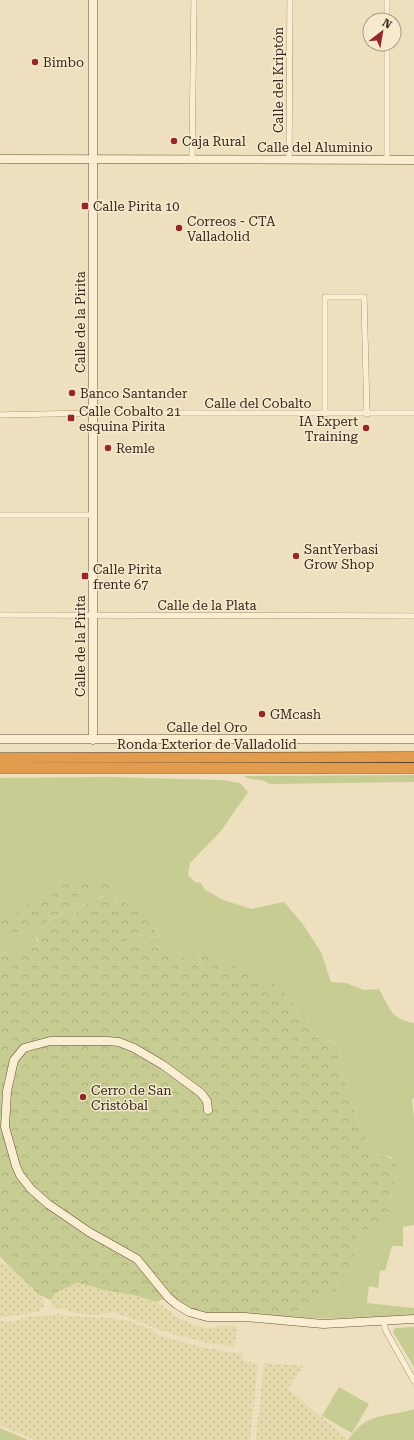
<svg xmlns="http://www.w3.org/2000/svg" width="414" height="1440" font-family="'Roboto Serif',serif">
<defs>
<pattern id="farmland-dots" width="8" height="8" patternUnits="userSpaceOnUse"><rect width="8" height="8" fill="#e4daac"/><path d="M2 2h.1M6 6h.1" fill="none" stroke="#c4bb93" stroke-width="1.8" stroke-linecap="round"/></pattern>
<pattern id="forest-crowns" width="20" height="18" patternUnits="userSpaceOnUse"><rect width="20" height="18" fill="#c7cc93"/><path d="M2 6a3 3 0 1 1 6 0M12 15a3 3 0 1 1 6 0" fill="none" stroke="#acaf7e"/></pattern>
</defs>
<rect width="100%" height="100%" fill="#eedfbf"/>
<path fill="url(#farmland-dots)" d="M0,1262L10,1266L40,1295L45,1303L42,1309L36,1312L0,1318Z
M76,1283L92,1286L102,1290L134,1295L157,1302L178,1318L197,1326L210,1329L217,1326H237L236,1341L233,1347L199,1341L163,1331L114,1312L96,1315L76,1313L64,1309H56L51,1306L50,1300L52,1297L56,1293Z
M59,1314L68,1316L113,1318L125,1320L151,1329L160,1336L201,1347L242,1354L243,1361L258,1364L250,1440H35L0,1425V1394L4,1397L0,1393V1321L13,1322L26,1317Z
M264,1363L304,1366L288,1389L348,1440H256Z"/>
<path fill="#c7cc93" d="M414,775V782L269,784C262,777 251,782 244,776Z
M107,777L221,780L240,783L248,792L221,831L190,863L188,875L195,882L201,883L204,889L223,900L251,909L284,902L302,923L321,952L331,982L346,983L364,990L379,989C390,1007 389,1019 414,1023V1098L412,1099L414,1119V1225L403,1227V1246H392L385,1271L380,1270L378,1288L369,1286L367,1303L414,1308V1316L374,1319L289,1318L309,1302L343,1283L353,1259L356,1254L358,1231L384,1227L398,1170L391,1157L377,1154L365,1137L355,1117L352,1097L336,1061L342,1056C338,1042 333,1042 322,1038C317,1036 313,1031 309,1028L308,1018L299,1007L269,978L251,974L203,950L198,952L199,956L203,967L198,965L178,953L170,952L155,946L144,943L131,944L125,942L129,935H137L160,937L156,929L133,908L115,897L103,896L82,906L72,918L49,924L35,935L39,945L15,952L0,953V933L48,922L79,903L89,895L112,891L107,879L80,880L22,908L14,915L0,917V778Z
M414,1327V1367L393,1332L395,1328Z
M339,1387L369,1404L352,1433L322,1416Z
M414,1409V1440H348C367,1411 386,1418 414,1409Z
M0,1428L28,1440H0Z"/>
<path fill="url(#forest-crowns)" d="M94,879H107L112,882V891L89,895L79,903L32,931L0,933V917L14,915L39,893L80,880Z
M108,895C127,901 152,919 160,937L137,935H129L126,942L131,944L144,943L155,946L170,952L178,953L198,965L203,966L199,956L198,951L203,950L251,974L269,978L299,1007L308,1018L309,1028C312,1031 315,1034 319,1036C331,1044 336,1038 342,1056L336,1061L352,1097L355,1117L365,1137L377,1154C388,1157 397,1158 398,1170L384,1227L358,1231L356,1254L353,1259L343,1283L335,1291L323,1294L309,1302L289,1318C259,1316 226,1318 197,1311C182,1307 173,1293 157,1302L134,1295L102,1290L92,1286L76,1283L56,1293L50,1300L40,1295L0,1257V953L15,952L39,945L38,939L35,935L49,923L72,918L82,906L94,900Z"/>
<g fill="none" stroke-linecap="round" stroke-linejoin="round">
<defs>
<path id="street" d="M387,20V0
M192,159L194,0
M289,159L290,0
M387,160V44
M325,414V297H364L367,414
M0,415L92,413H414
M0,515H92
M0,615L414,616
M383,1320L386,1331L414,1381"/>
<path id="secondary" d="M0,159L414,160
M0,739H414
M93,740V0
M208,1110L207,1101L201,1093L163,1065L134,1048L119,1042L107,1041H50L24,1048L14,1060L7,1091L5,1127L16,1166L20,1175L31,1189L48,1204L89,1232L137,1259L168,1297L176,1304L189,1312L207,1317H245L323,1324L414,1319"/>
<path id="highway" d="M0,758L414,757
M0,768H414"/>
</defs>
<use href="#street" stroke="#877057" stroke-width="6"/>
<use href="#secondary" stroke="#69513a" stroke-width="9"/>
<use href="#highway" stroke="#543e2c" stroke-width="11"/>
<use href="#street" stroke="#f9edd2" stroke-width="5.5"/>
<use href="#secondary" stroke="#f9edd2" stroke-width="8"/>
<use href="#highway" stroke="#e19d4d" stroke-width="10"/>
</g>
<g fill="#972629" stroke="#f6eace" stroke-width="1.5">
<circle cx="35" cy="62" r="4"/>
<circle cx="174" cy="141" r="4"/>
<rect x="81" y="202" width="8" height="8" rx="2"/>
<circle cx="179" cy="228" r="4"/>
<circle cx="72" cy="393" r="4"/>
<rect x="67" y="414" width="8" height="8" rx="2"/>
<circle cx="366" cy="428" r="4"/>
<circle cx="108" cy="448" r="4"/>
<circle cx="296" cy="556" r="4"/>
<rect x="81" y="572" width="8" height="8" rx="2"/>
<circle cx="262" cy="714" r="4"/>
<circle cx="83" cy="1097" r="4"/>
</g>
<g text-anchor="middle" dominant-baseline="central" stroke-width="3" stroke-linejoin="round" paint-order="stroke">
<g font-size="13" fill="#36281c" stroke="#f6eace" text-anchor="start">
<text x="43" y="62">Bimbo</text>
<text x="182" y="141">Caja Rural</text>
<text x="93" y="206">Calle Pirita 10</text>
<text x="187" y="221">Correos - CTA<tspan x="187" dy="15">Valladolid</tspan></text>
<text x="80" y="393">Banco Santander</text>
<text x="79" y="411">Calle Cobalto 21<tspan x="79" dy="15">esquina Pirita</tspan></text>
<text x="358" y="421" text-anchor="end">IA Expert<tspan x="358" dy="15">Training</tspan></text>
<text x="116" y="448">Remle</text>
<text x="304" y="549">SantYerbasi<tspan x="304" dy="15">Grow Shop</tspan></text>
<text x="93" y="569">Calle Pirita<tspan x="93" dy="15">frente 67</tspan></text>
<text x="270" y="714">GMcash</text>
<text x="91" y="1090">Cerro de San<tspan x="91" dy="15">Cristóbal</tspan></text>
</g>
<g font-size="13" fill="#36281c" stroke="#f6eace">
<text transform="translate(278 80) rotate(-90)">Calle del Kriptón</text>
<text x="315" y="147">Calle del Aluminio</text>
<text transform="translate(80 322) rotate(-90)">Calle de la Pirita</text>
<text x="258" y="403">Calle del Cobalto</text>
<text x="207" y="605">Calle de la Plata</text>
<text transform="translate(80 646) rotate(-90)">Calle de la Pirita</text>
<text x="207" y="727">Calle del Oro</text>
<text x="207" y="744">Ronda Exterior de Valladolid</text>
</g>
</g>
<g transform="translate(382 32) rotate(31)"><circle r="19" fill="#f6eace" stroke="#a99c87"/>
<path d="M0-3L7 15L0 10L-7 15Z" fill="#972629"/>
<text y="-6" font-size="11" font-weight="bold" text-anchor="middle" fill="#36281c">N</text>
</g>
</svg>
